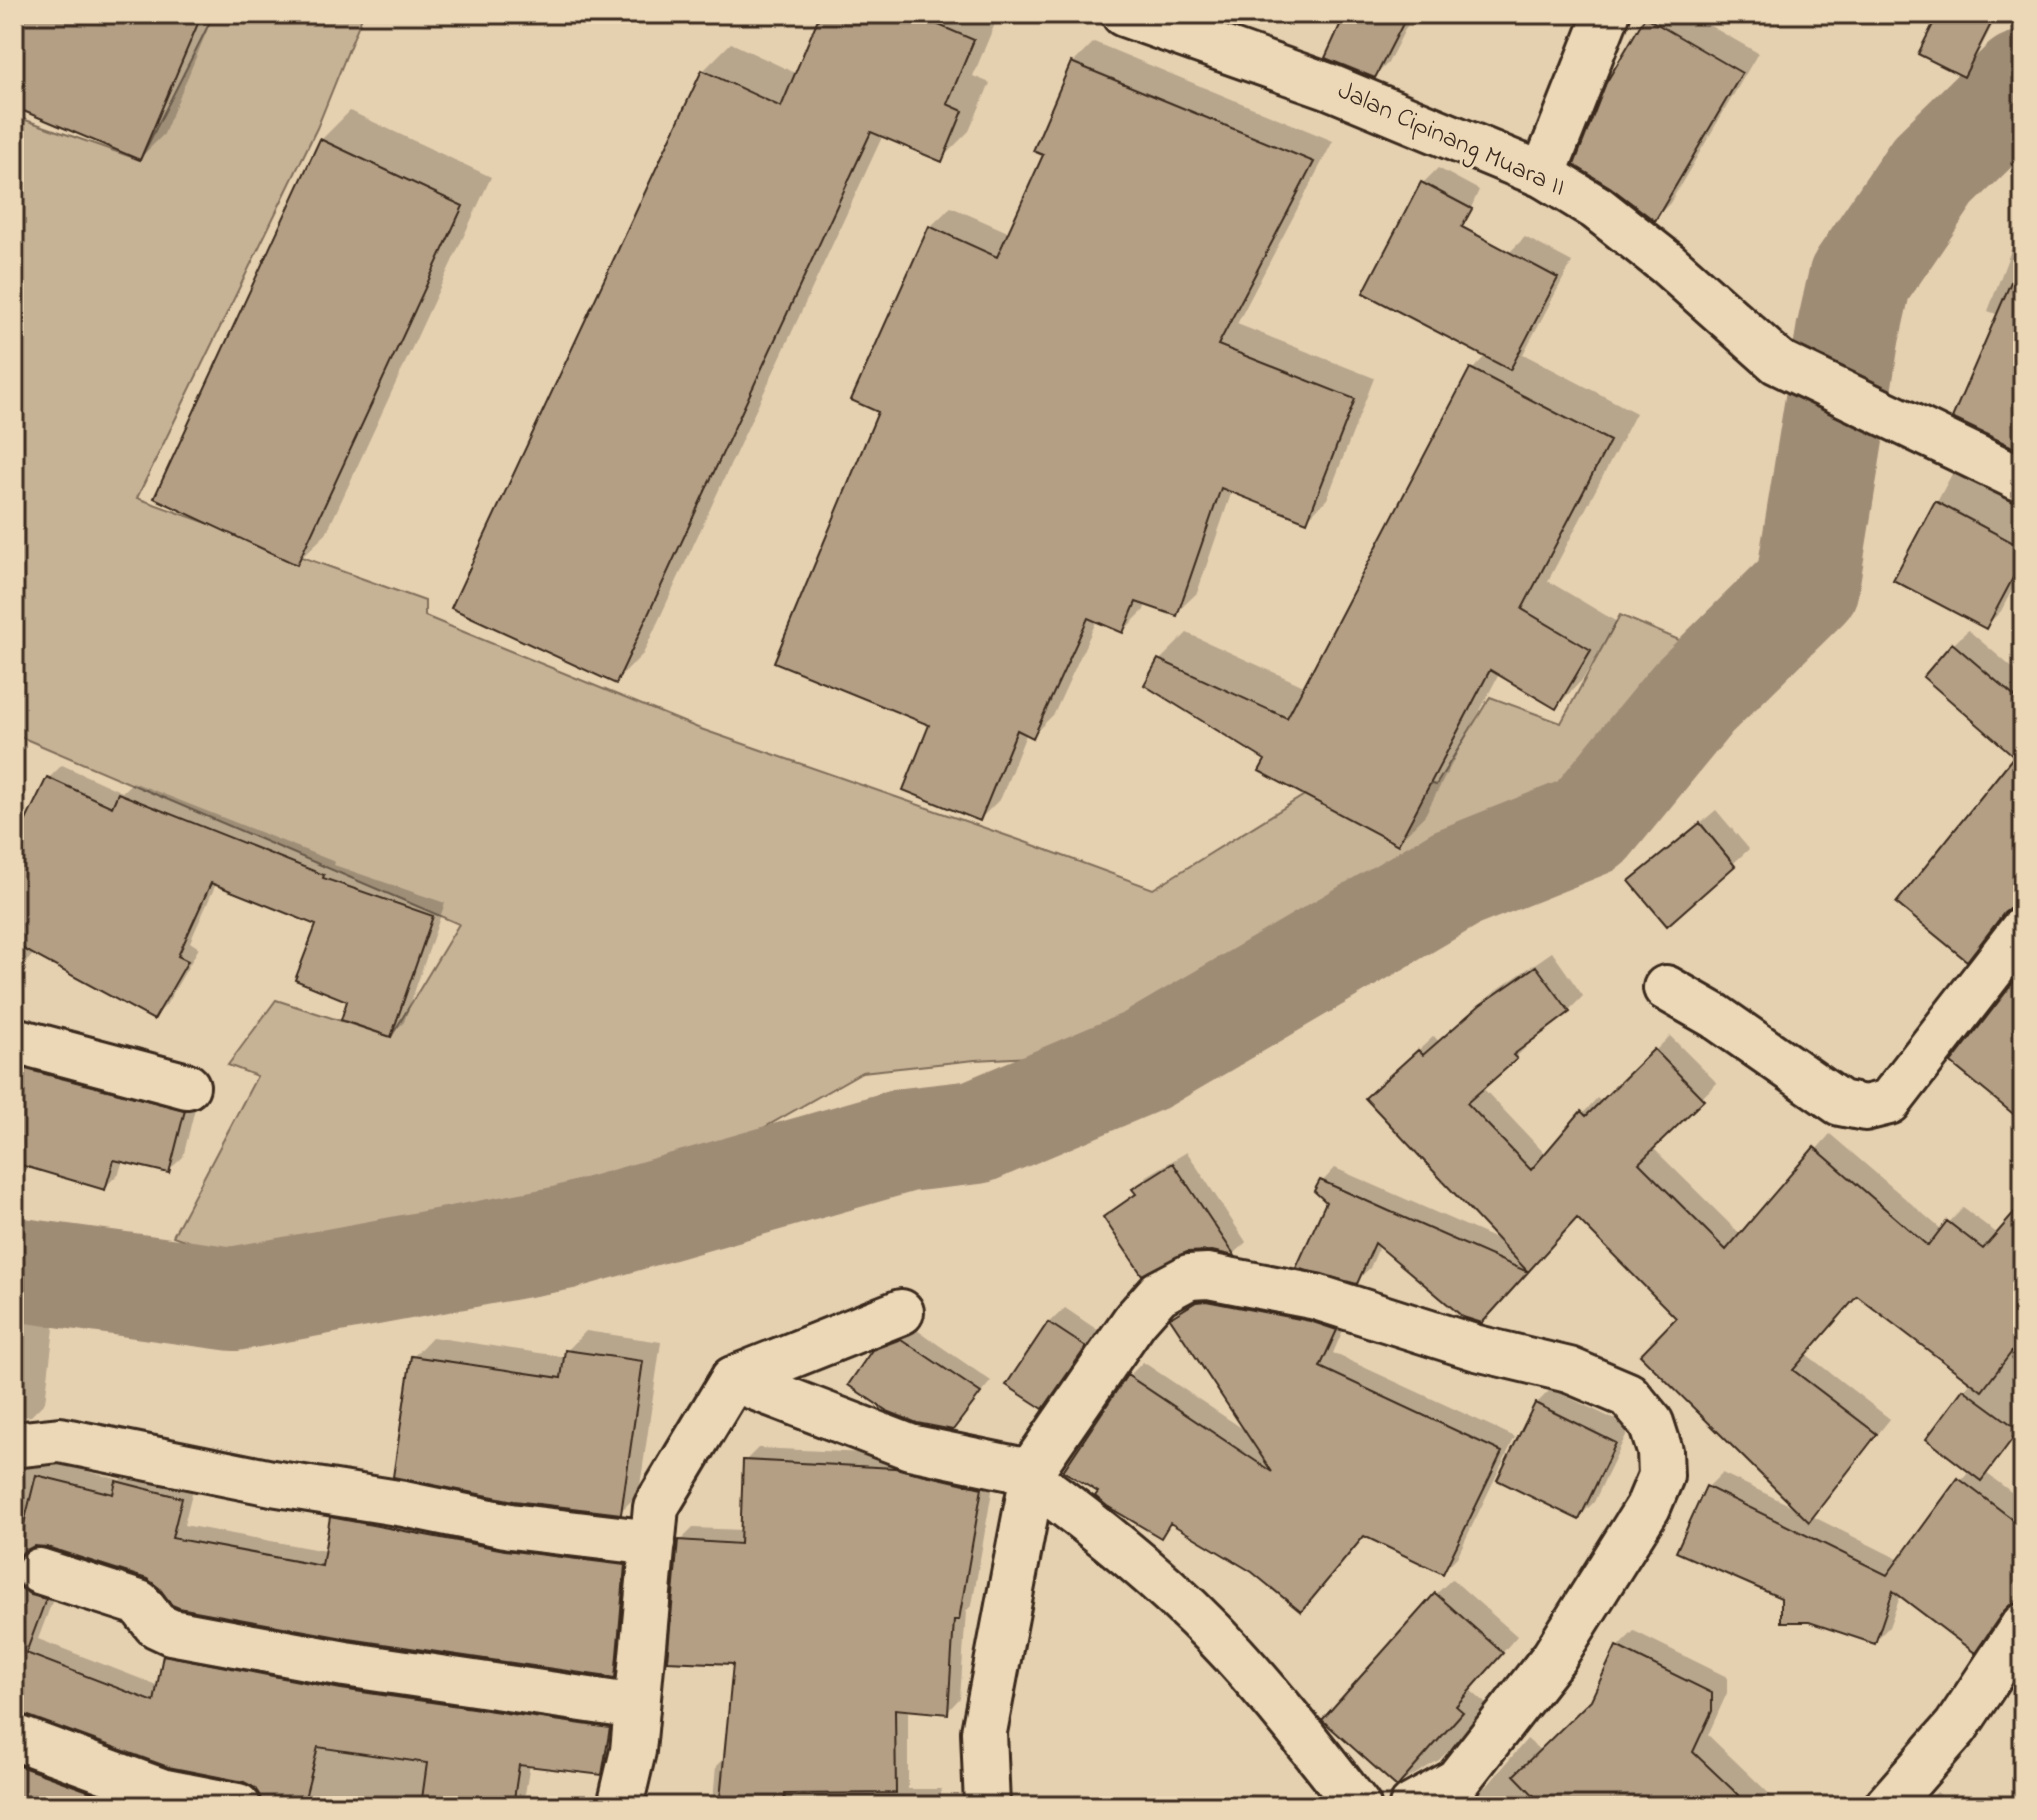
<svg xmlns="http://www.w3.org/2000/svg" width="2037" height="1820" font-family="'Indie Flower',sans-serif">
<rect width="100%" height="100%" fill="#e5d0b0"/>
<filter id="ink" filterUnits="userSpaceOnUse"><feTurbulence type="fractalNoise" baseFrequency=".0125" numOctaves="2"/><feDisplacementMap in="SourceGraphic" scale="16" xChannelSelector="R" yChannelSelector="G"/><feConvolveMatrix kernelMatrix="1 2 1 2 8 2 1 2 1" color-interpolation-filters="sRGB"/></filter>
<g filter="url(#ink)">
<path fill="#c6b295" stroke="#806e5a" stroke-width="2" d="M214,14H363L317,128L137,498L425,601V616L698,728L1025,842L1153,889L1356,763L1436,785L1490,697L1561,723L1620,615L1705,651L1581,811L1455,868L1131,1052L975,1060L862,1072L758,1131L622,1192L264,1268L173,1236L257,1076L228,1065L276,1000L391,1037L459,924L14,734V116L140,160Z"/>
<path fill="#0003" fill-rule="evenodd" d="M14,14H214L164,134L140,158L14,104Z
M572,14H610L598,27Z
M823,14H999L973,76L990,83L969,131L941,159L883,135L643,654L615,682L703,71L731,43L797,74Z
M1347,14H1413L1388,63L1375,76Z
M1649,14H1704L1700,20L1758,53L1670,203L1655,218L1608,84Z
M1941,14H1998L1971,67L1964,74Z
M1094,42L1333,141L1237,324L1374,378L1327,499L1306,520L1232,491L1197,593L1176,613L1146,603L1144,610L1123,631L1097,620L1054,714L1033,735L1027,732L1001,798L980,819L932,724L880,411L930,227L951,207L1010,233L1046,154L1036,150L1073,63Z
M350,111L491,177L326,534L296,563L321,140Z
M1438,168L1479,190L1449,257L1494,280L1509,253L1525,237L1572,262L1523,354L1636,413L1548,581L1617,622L1583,679L1556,707L1499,674L1425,815L1398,842L1262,770L1267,759L1147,684L1160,660L1187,633L1306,687L1472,370L1486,355L1365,292L1423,183Z
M2023,239V450L1999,315L1988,311L2011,250Z
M1966,459L2023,486V569L2001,611L1986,626L1896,579L1952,474Z
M1968,630L2023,677V903L2010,906L1967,958L2016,756L1954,644Z
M62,765L122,792L133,782L335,862L334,865L445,903L404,1022L391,1035L319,924L216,884L190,942L199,948L166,1005L153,1018L34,953L19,971L14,969L15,847L49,778Z
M1716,810L1749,849L1667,924L1632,881Z
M1552,952L1583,996L1568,1011L1528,1041L1530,1043L1516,1057L1482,1087L1546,1155L1597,1098L1603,1103L1670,1036L1717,1083L1652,1147L1741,1235L1830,1134L1942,1230L1963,1208L1998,1234L2023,1206V1427L1986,1473L2023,1501V1599L2011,1603L1990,1636L1975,1650L1901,1594L1889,1627L1874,1642L1783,1597L1707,1488L1722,1473L1798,1509L1679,1318L1577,1216L1495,1307L1380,1245L1370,1268L1356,1281L1322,1182L1335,1168L1503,1242L1382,1084L1434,1036L1439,1042L1497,990ZM1858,1294L1972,1380L1928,1438L1970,1470L1900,1560L1812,1516L1890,1419L1806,1354Z
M14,1046L198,1096L183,1157L168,1171L123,1160L119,1173L105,1187L14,1161Z
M1187,1152L1246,1242L1234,1254L1106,1217L1137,1192L1135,1189L1147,1176Z
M1212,1288L1349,1316L1333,1353L1515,1437L1457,1557L1443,1571L1366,1534L1301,1610L1253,1571L1173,1522L1161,1535L1129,1376L1143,1362L1249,1433L1173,1318L1187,1304Z
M14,1306L56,1312L45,1402L31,1416L14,1418Z
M1065,1308L1099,1331L1058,1391L1043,1406L1049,1323Z
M914,1328L991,1381L952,1428L874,1352L886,1339Z
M586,1331L661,1342L639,1493L620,1512L413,1357L432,1337L566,1357L567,1351Z
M1551,1389L1630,1427L1594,1502L1579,1517L1536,1404Z
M758,1448L909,1455L995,1474L972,1605L966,1611L960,1698L947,1712L908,1708V1789H941V1806H708L713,1801L716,1766L726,1756L735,1662L680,1541L693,1528L742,1530L745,1461Z
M14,1452L120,1480L131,1469L194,1485L184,1525L325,1551L332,1518L345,1505L638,1552L628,1663L614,1676L160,1586L148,1577L47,1545L34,1544L28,1547L27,1561L58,1586L38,1639L159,1686L165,1656L178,1643L622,1715L615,1759L601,1773L530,1764L523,1806H264V1798L256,1786L244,1780L14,1711Z
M1452,1579L1517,1636L1470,1690L1486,1704L1455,1744L1439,1760L1397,1785L1436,1594Z
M1634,1631L1727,1677V1693L1708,1735L1782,1806H1454L1488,1785L1527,1739L1541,1751L1593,1700L1618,1647Z
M14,1744L187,1806H14Z
M1937,1792L1954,1806H1923Z"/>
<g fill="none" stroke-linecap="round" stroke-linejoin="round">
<path stroke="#9f8c74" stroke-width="104" d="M14,1269L233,1299L563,1238L906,1140L976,1132L1146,1060L1456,878L1589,825L1693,698L1807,586L1848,333L1860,279L1933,171L2023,83"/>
</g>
<path fill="#b49f85" stroke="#3b2a1e" stroke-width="2" d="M14,14H202L140,160L14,107Z
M820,14H913L974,40L947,104L963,111L942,162L871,132L616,684L451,608L702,70L781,107Z
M1345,14H1408L1375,78L1325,58Z
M1938,14H1996L1964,77L1918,54Z
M1645,17L1742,73L1655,221L1610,187L1574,165L1606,83Z
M1071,62L1314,162L1218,345L1355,399L1307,522L1221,488L1177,616L1136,602L1123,633L1088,618L1033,738L1017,730L980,821L903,790L929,725L774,662L878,412L851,400L929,226L997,257L1043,155L1033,151Z
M320,139L463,206L297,565L154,498Z
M1421,182L1472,209L1462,227L1558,278L1510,370L1363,293Z
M2023,254V452L1952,418Z
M1470,368L1610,441L1522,609L1591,650L1556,709L1490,670L1398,845L1259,771L1265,760L1144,685L1158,659L1287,718Z
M1935,501L2023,548V559L1986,629L1893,580Z
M1952,643L2023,704V905L2013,906L2004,913L1967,961L1896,903L2014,756L1923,677Z
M47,777L112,807L118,793L324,875L323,878L433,916L391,1037L341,1020L347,1001L295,980L316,925L211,883L178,956L188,961L154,1020L14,944V845Z
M1700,823L1735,866L1667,926L1629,881Z
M1536,966L1570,1012L1513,1055L1517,1059L1467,1103L1531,1170L1581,1111L1586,1116L1654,1049L1704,1100L1639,1163L1726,1250L1814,1147L1928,1246L1947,1221L1983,1249L2023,1203V1337L1982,1391L1857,1296L1793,1370L1877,1434L1809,1522L1640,1355L1676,1318L1577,1218L1528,1272L1365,1098L1418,1050L1423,1055L1480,1005Z
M2023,970V1122L1951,1063Z
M14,1066L185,1110L169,1173L114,1160L105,1190L14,1163Z
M1173,1163L1235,1256L1212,1251L1187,1252L1142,1275L1103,1217L1136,1194L1132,1189Z
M1320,1180L1389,1211L1528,1272L1482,1323L1463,1317L1375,1243L1357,1284L1296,1268L1326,1202L1314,1191Z
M1206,1301L1310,1321L1337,1330L1320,1367L1502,1452L1443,1574L1364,1536L1301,1612L1252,1572L1170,1523L1161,1538L1107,1506L1095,1496L1098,1492L1063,1471L1127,1375L1272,1472L1170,1318L1196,1302Z
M1048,1322L1086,1347L1043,1409L1006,1385Z
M901,1339L981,1393L953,1430L917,1423L887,1411L848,1385L872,1350Z
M565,1350L643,1361L621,1514L514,1501L393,1477L411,1356L561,1378Z
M1963,1389L2019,1430L1981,1481L1926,1439Z
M1535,1403L1616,1443L1579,1520L1497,1480Z
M743,1460L895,1468L982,1488L959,1620H954L948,1714L895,1709L896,1793L785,1794L784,1804L720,1799L733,1664L667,1661L678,1540L740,1544Z
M36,1475L113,1494L116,1481L182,1498L172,1538L322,1566L330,1517L505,1550L625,1565L615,1678L349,1639L179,1608L172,1605L159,1588L147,1579L47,1547L34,1546L23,1552L15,1564L14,1576L20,1587L31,1595L46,1599L26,1653L154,1702L163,1655L341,1689L610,1728L602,1775L519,1765L513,1806H421L427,1763L318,1747L303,1806H280L262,1802L255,1788L244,1782L168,1767L23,1714L14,1713V1564Z
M1958,1478L2023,1527V1601L2011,1604L2003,1612L1975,1653L1893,1591L1875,1644L1809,1622H1781V1598L1676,1552L1706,1486L1887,1575Z
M1435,1593L1503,1653L1456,1706L1463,1712L1397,1787L1322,1720Z
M1616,1646L1712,1693V1711L1693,1752L1750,1806H1544L1514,1775L1591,1700Z
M14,1764L110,1799L108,1806H14Z"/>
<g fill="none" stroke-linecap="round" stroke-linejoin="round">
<defs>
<path id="street" d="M1543,175L1607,14
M1666,988L1715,1016L1840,1103L1865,1108L1889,1102L2023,929
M14,1040L187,1086
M733,1379L910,1447L1030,1472
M733,1379L901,1312
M14,1445L60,1440L272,1483L404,1504L510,1526L653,1543
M1030,1472L1135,1320L1159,1293L1189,1277L1208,1276L1316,1297L1477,1348L1569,1370L1628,1395L1651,1423L1660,1451L1661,1476L1648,1507L1554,1657L1457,1781L1412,1806
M1032,1480C1103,1532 1174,1589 1234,1655C1278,1703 1318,1755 1358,1806
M39,1571L139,1603L156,1625L171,1632L345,1664L637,1707
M14,1737L161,1791L238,1806
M620,1806L633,1751L656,1507L733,1379
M987,1806L984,1732L1032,1480L1030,1472
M1887,1806L1956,1727L2023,1626"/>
<path id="secondary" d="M1124,14L1328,86L1543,175L1597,208L1668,264L1778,362L2023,480"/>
</defs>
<use href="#street" stroke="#3b2a1e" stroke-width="50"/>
<use href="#secondary" stroke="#3b2a1e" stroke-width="50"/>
<use href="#street" stroke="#ecd7b6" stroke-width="44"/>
<use href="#secondary" stroke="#ecd7b6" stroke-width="44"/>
</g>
</g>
<g text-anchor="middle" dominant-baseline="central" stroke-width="6" stroke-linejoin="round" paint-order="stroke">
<g font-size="26" fill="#3b2a1e" stroke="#ecd7b6">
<text transform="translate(1451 140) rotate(24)">Jalan Cipinang Muara II</text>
</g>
</g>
<rect width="2037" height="1820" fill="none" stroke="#ecd7b6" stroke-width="48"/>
<rect x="24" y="24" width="1989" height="1772" fill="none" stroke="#3b2a1e" stroke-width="3" filter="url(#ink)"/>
</svg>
